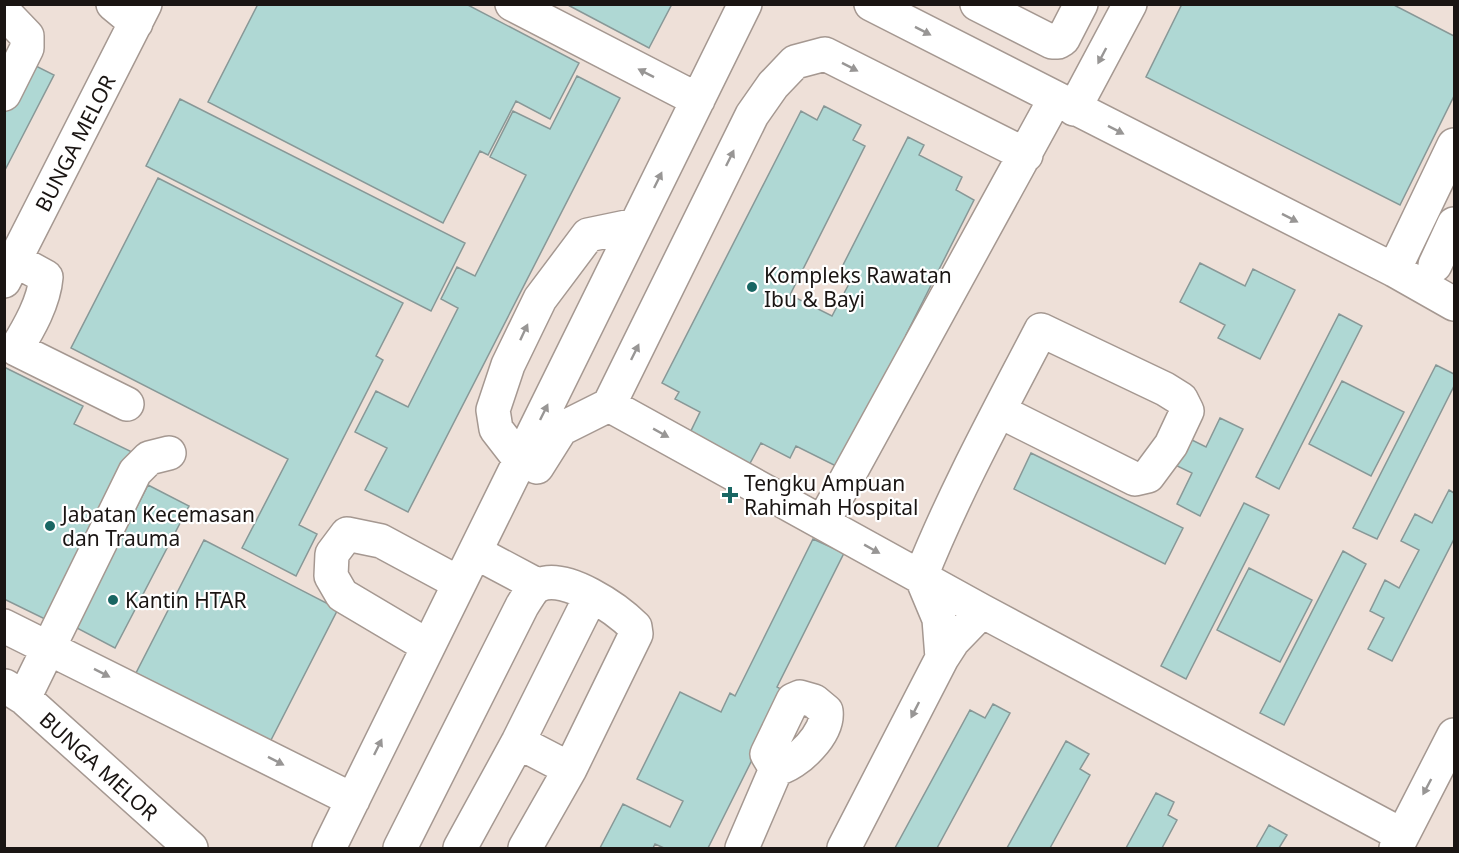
<svg xmlns="http://www.w3.org/2000/svg" width="1459" height="853" font-family="'Noto Sans',sans-serif">
<rect width="100%" height="100%" fill="#eee0d8"/>
<path fill="#afd8d4" stroke="#889897" stroke-width="1.5" d="M258,4H466L579,63L550,119L516,101L488,155L480,151L443,223L208,102Z
M566,4H672L649,48Z
M1182,4H1392L1454,36V96L1400,205L1146,77Z
M4,50L54,75L4,172Z
M577,76L620,98L408,512L365,490L387,448L355,432L376,391L408,407L458,308L441,299L457,267L475,276L526,175L490,157L513,111L550,129Z
M180,99L465,243L431,311L146,166Z
M824,106L861,125L853,140L865,146L790,295L832,316L851,280L845,278L848,273L841,269L908,137L924,145L919,155L962,177L956,190L974,200L906,335L916,340L840,468L796,446L790,458L761,443L748,467L688,437L700,412L675,399L679,392L662,383L801,111L817,120Z
M158,178L403,303L376,356L383,360L299,525L317,534L296,576L242,548L288,459L71,348Z
M1200,263L1245,286L1253,269L1295,290L1260,359L1218,338L1225,325L1180,302Z
M1339,314L1362,326L1279,489L1256,477Z
M1436,365L1454,374V386L1377,539L1353,528Z
M4,367L83,406L74,424L132,452L49,621L4,599Z
M1342,381L1404,412L1371,476L1309,444Z
M1220,418L1243,429L1200,516L1177,504L1192,473L1171,463L1184,436L1206,447Z
M1031,453L1183,528L1165,564L1014,489Z
M148,485L189,506L115,648L75,627Z
M1449,490L1454,493V539L1392,661L1368,649L1384,618L1370,611L1385,580L1399,588L1419,550L1401,541L1415,514L1432,523Z
M1244,503L1269,515L1186,679L1161,666Z
M813,539L844,553L777,687L786,692L708,848H664L655,844L653,848H600L623,804L670,827L683,801L637,779L680,692L721,712L730,693L735,696Z
M204,540L338,609L270,742L136,673Z
M1343,551L1366,564L1284,725L1260,713Z
M1249,568L1312,600L1280,662L1217,630Z
M993,704L1010,713L937,848H895L970,710L985,718Z
M1066,741L1089,754L1080,769L1090,775L1050,848H1007Z
M1156,793L1174,802L1168,815L1177,820L1162,848H1126Z
M1269,825L1287,835L1279,848H1256Z"/>
<g fill="none" stroke-linecap="round" stroke-linejoin="round">
<defs>
<path id="minor" d="M113,4L136,23
M512,4L698,100
M871,4L1394,270L1454,304
M977,4L1052,42H1058L1063,39L1081,4
M4,12L27,36V48L4,94
M1074,109L1130,4
M15,260L46,277C44,302 29,328 16,349L127,404
M1435,265L1454,224
M1394,270L1454,145
M4,281L145,4
M609,405L982,611L1402,835
M520,460L496,429L493,410L508,365L540,299L588,235L636,225
M537,467L561,429L609,405L752,115L773,85L795,62L825,54L1026,155
M823,522L1055,99
M475,552L537,585
M4,626L353,800
M428,646L342,595L331,576L332,554L347,534L381,541L459,583
M942,658L939,619L921,576C955,491 999,411 1041,330L1165,389L1181,399L1187,411L1171,445L1148,476L1135,479L999,411
M5,686L24,698L191,848
M800,697L814,701L826,711C829,733 797,765 776,769L767,754L793,700Z
M24,698L135,472L149,458L169,453
M518,742L570,769
M329,848L745,4
M400,848L522,606C526,600 532,588 539,585C566,573 617,609 635,627L636,634L570,769L525,848
M460,848L518,742L591,596
M742,848L776,769
M844,848L942,658L953,641L982,611
M1396,848L1454,735"/>
</defs>
<use href="#minor" stroke="#a59891" stroke-width="36"/>
<use href="#minor" stroke="#fff" stroke-width="33"/>
</g>
<defs><path id="oneway-solid" d="M-6-.8H1V-3.2L6.5 0L1 3.2V.8H-6Z" transform="scale(1.5)"/></defs>
<g fill="#989695">
<use href="#oneway-solid" transform="translate(923 31) rotate(27)"/>
<use href="#oneway-solid" transform="translate(1102 56) rotate(118)"/>
<use href="#oneway-solid" transform="translate(850 67) rotate(27)"/>
<use href="#oneway-solid" transform="translate(646 73) rotate(-153)"/>
<use href="#oneway-solid" transform="translate(1116 130) rotate(27)"/>
<use href="#oneway-solid" transform="translate(730 158) rotate(-64)"/>
<use href="#oneway-solid" transform="translate(658 180) rotate(-64)"/>
<use href="#oneway-solid" transform="translate(1290 218) rotate(27)"/>
<use href="#oneway-solid" transform="translate(524 332) rotate(-65)"/>
<use href="#oneway-solid" transform="translate(635 352) rotate(-64)"/>
<use href="#oneway-solid" transform="translate(544 412) rotate(-64)"/>
<use href="#oneway-solid" transform="translate(661 433) rotate(29)"/>
<use href="#oneway-solid" transform="translate(872 549) rotate(29)"/>
<use href="#oneway-solid" transform="translate(102 673) rotate(27)"/>
<use href="#oneway-solid" transform="translate(915 710) rotate(117)"/>
<use href="#oneway-solid" transform="translate(378 747) rotate(-64)"/>
<use href="#oneway-solid" transform="translate(276 761) rotate(27)"/>
<use href="#oneway-solid" transform="translate(1427 787) rotate(118)"/>
</g>
<g fill="#196663" stroke="#fff" stroke-width="2">
<circle cx="752" cy="287" r="6"/>
<path d="M727 486h6v6h6v6h-6v6h-6v-6h-6v-6h6z"/>
<circle cx="50" cy="526" r="6"/>
<circle cx="113" cy="600" r="6"/>
</g>
<g text-anchor="middle" dominant-baseline="central" stroke-width="4.5" stroke-linejoin="round" paint-order="stroke">
<g font-size="21" fill="#1a1513" stroke="#fff">
<text transform="translate(75 143) rotate(-63)">BUNGA MELOR</text>
<text transform="translate(99 766) rotate(42)">BUNGA MELOR</text>
</g>
<g font-size="21" fill="#1a1513" stroke="#fff" text-anchor="start">
<text x="764" y="275">Kompleks Rawatan<tspan x="764" dy="24">Ibu &amp; Bayi</tspan></text>
<text x="744" y="483">Tengku Ampuan<tspan x="744" dy="24">Rahimah Hospital</tspan></text>
<text x="62" y="514">Jabatan Kecemasan<tspan x="62" dy="24">dan Trauma</tspan></text>
<text x="125" y="600">Kantin HTAR</text>
</g>
</g>
<rect width="1459" height="853" fill="none" stroke="#1a1513" stroke-width="12"/>
</svg>
